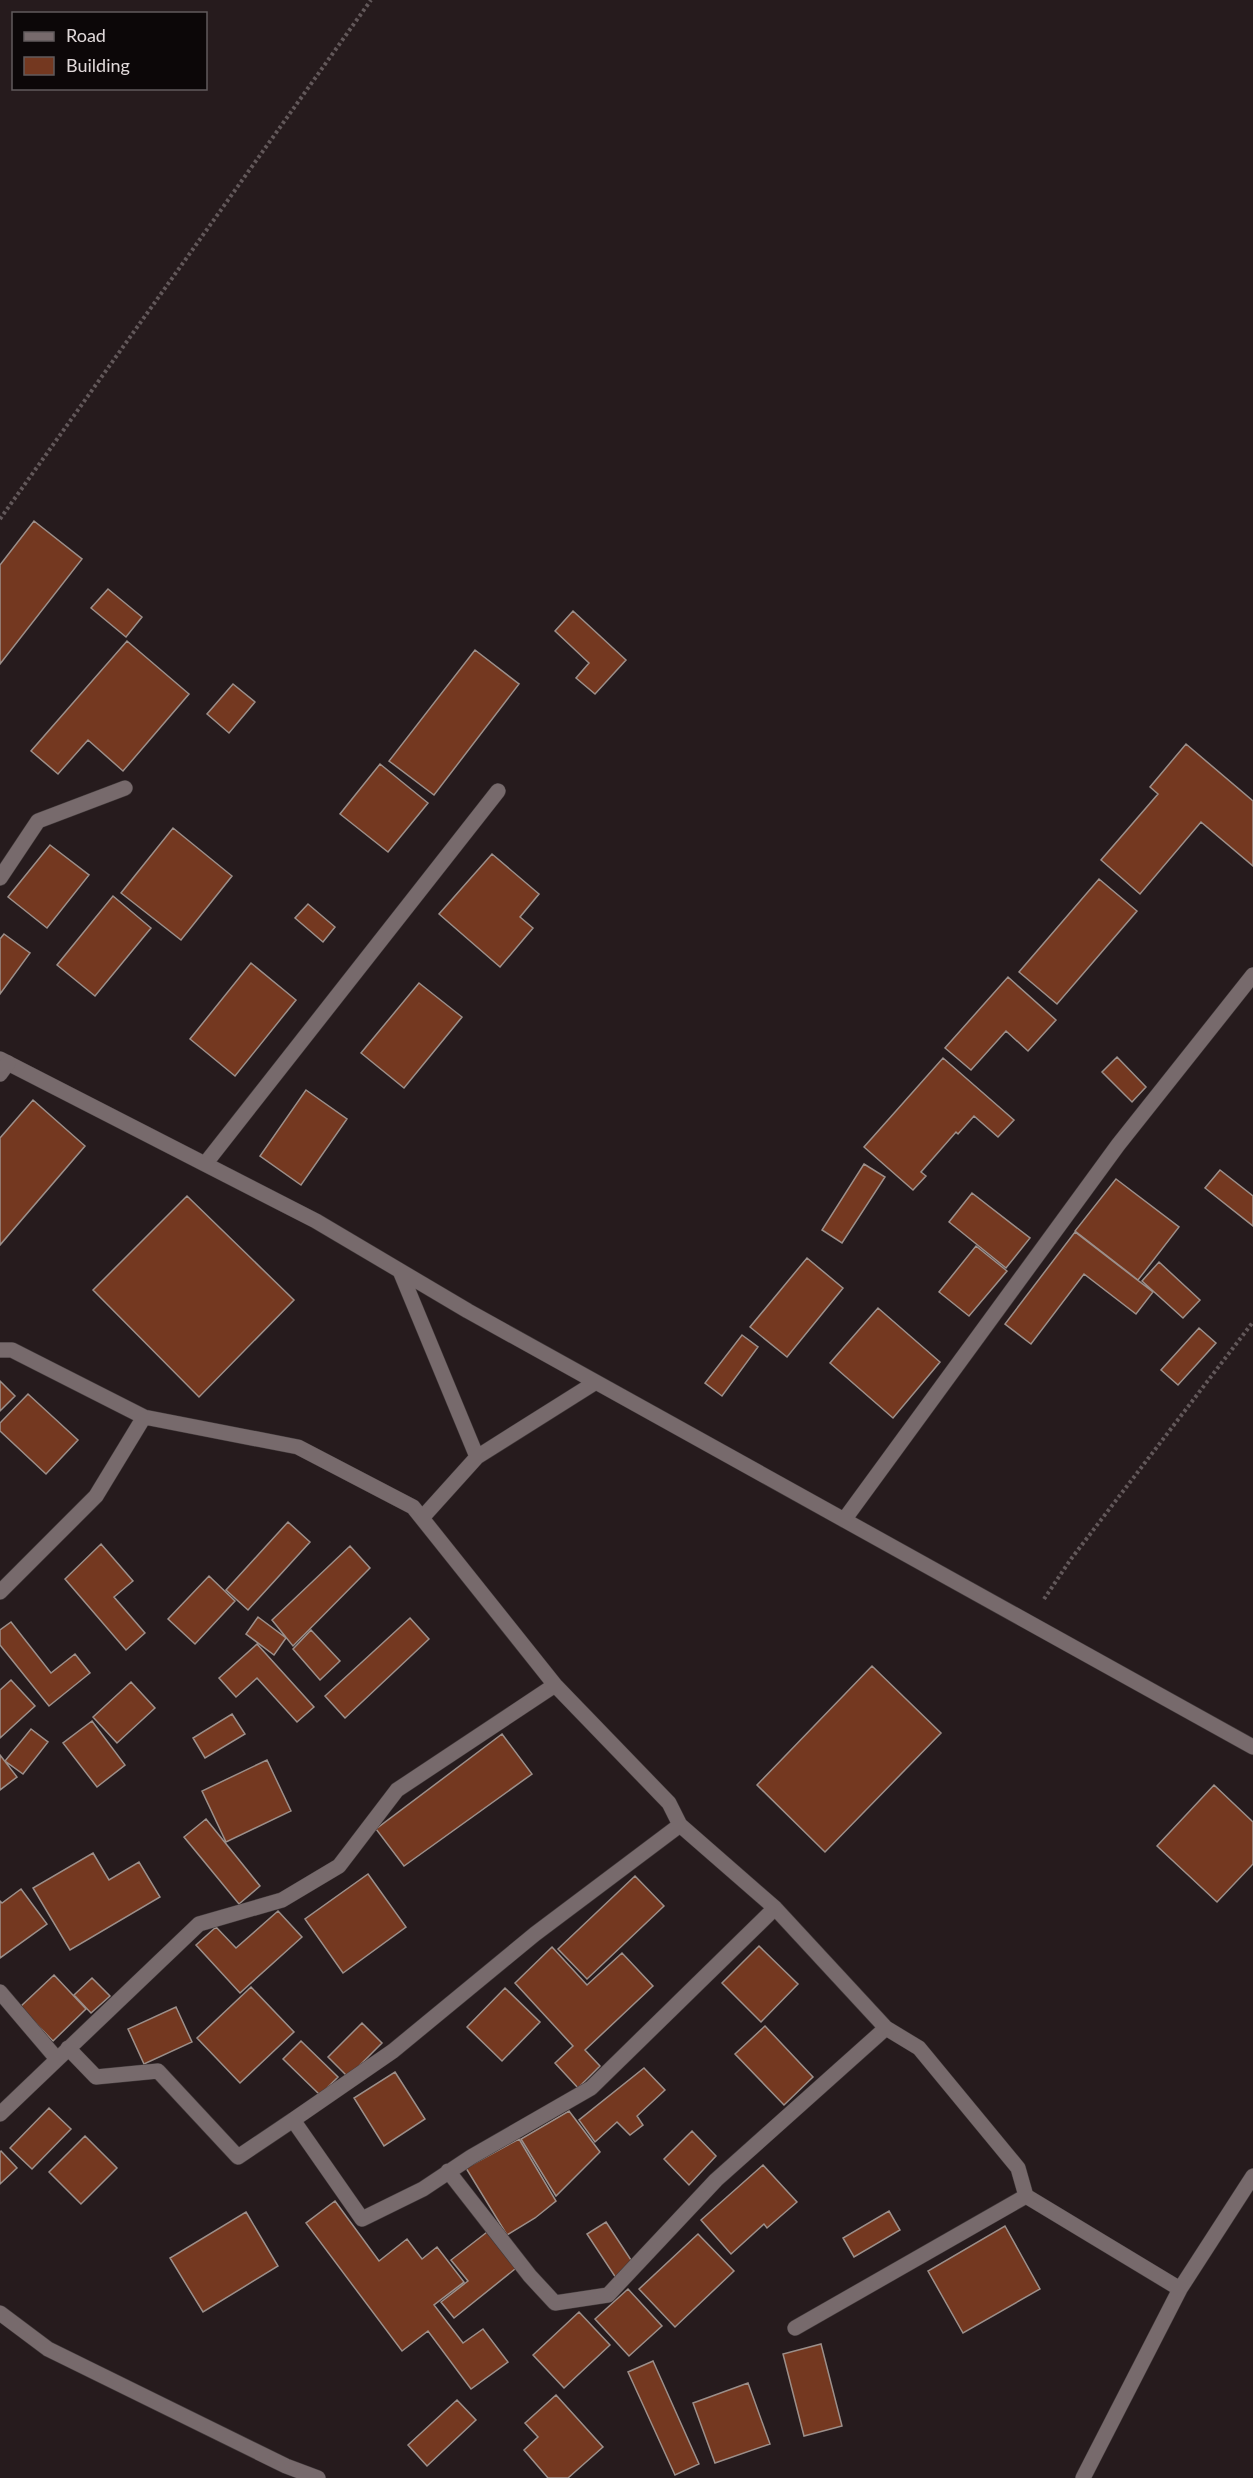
<svg xmlns="http://www.w3.org/2000/svg" width="1253" height="2478" font-family="Lato,sans-serif">
<rect width="100%" height="100%" fill="#261b1d"/>
<path fill="#743820" stroke="#9c8f8a" stroke-width="1.5" d="M34,521L82,559L0,664V565Z
M108,589L142,617L126,637L91,608Z
M573,611L626,660L595,694L576,678L589,663L555,631Z
M127,641L189,694L123,771L88,740L58,774L31,751Z
M475,650L519,684L434,795L389,761Z
M233,684L255,702L229,733L207,714Z
M1186,744L1253,801V866L1201,822L1140,894L1101,860L1158,794L1150,787Z
M380,764L428,803L388,852L340,814Z
M173,828L232,876L181,940L121,893Z
M50,845L89,875L47,928L8,897Z
M492,854L539,894L520,917L533,928L500,967L439,914Z
M1099,879L1137,911L1057,1004L1019,972Z
M113,896L151,928L95,996L57,965Z
M308,904L335,927L323,942L295,918Z
M4,934L30,953L0,994V939Z
M251,963L296,1000L235,1076L190,1039Z
M1008,977L1056,1020L1028,1051L1006,1031L971,1070L945,1048Z
M419,983L462,1017L404,1088L361,1053Z
M1117,1057L1146,1087L1132,1102L1102,1072Z
M943,1058L1014,1120L998,1137L974,1116L958,1134L956,1132L921,1172L926,1176L913,1190L864,1147Z
M306,1090L347,1119L301,1185L260,1156Z
M33,1100L85,1146L0,1245V1138Z
M864,1164L885,1177L842,1243L822,1230Z
M1220,1170L1253,1196V1226L1205,1188Z
M1116,1179L1179,1227L1138,1280L1075,1231Z
M972,1193L1030,1238L1006,1268L949,1222Z
M187,1196L294,1300L199,1397L93,1290Z
M1075,1232L1153,1292L1136,1314L1084,1274L1031,1344L1005,1324Z
M976,1246L1007,1271L969,1316L939,1292Z
M807,1258L843,1288L787,1357L750,1327Z
M1159,1262L1200,1300L1183,1318L1142,1281Z
M878,1308L940,1362L893,1418L830,1363Z
M1199,1328L1216,1343L1178,1385L1161,1370Z
M742,1335L758,1347L722,1396L705,1383Z
M0,1381L15,1396L0,1411Z
M28,1394L78,1440L46,1474L0,1431V1423Z
M288,1522L310,1542L248,1610L226,1590Z
M101,1544L133,1581L114,1597L145,1633L126,1650L65,1579Z
M350,1546L370,1568L293,1646L272,1620Z
M209,1576L235,1601L195,1644L168,1619Z
M258,1617L286,1638L274,1655L246,1634Z
M410,1618L429,1639L345,1718L325,1696Z
M11,1622L51,1673L75,1654L90,1673L49,1706L0,1645V1630Z
M311,1630L340,1661L320,1680L293,1649Z
M257,1644L314,1707L297,1722L257,1678L236,1697L219,1678Z
M872,1666L941,1733L825,1852L757,1785Z
M11,1680L35,1706L0,1738V1690Z
M131,1682L155,1708L117,1743L93,1717Z
M232,1714L245,1734L205,1758L193,1738Z
M92,1721L125,1765L97,1787L63,1743Z
M31,1729L48,1742L23,1774L5,1761Z
M502,1734L532,1774L404,1866L376,1829Z
M0,1755L17,1777L0,1790Z
M267,1760L291,1811L226,1842L202,1791Z
M1214,1785L1253,1822V1864L1217,1902L1157,1846Z
M206,1819L260,1886L239,1904L184,1837Z
M93,1853L109,1880L139,1862L160,1897L70,1950L33,1888Z
M368,1874L406,1927L343,1973L305,1919Z
M635,1876L664,1906L587,1979L558,1949Z
M21,1889L47,1924L0,1958V1901L2,1903Z
M278,1911L302,1937L240,1993L196,1945L216,1927L236,1948Z
M759,1946L798,1984L761,2022L722,1983Z
M552,1947L587,1985L622,1953L653,1986L585,2050L600,2066L578,2088L555,2063L573,2046L515,1983Z
M54,1975L86,2009L53,2041L20,2007Z
M92,1978L110,1996L91,2013L74,1995Z
M251,1987L294,2032L240,2083L197,2038Z
M505,1988L540,2022L502,2061L467,2027Z
M176,2007L192,2042L144,2064L128,2029Z
M362,2023L382,2043L348,2077L328,2057Z
M765,2026L813,2077L784,2105L735,2054Z
M301,2041L338,2077L320,2095L283,2059Z
M644,2068L665,2090L637,2116L643,2125L630,2135L617,2122L595,2142L579,2120Z
M395,2072L425,2119L384,2146L354,2098Z
M49,2108L71,2129L32,2169L10,2148Z
M569,2111L600,2152L556,2196L521,2139Z
M692,2131L716,2156L689,2185L664,2159Z
M85,2136L117,2168L81,2204L49,2172Z
M519,2139L556,2201L535,2218L507,2235L466,2168Z
M1,2151L17,2168L0,2184V2152Z
M763,2165L797,2202L767,2228L764,2224L731,2254L701,2220Z
M335,2201L379,2261L407,2239L422,2259L437,2247L464,2282L434,2305L463,2343L483,2329L508,2362L471,2389L428,2331L402,2351L306,2223Z
M889,2211L900,2230L854,2257L843,2238Z
M246,2212L278,2266L203,2312L170,2258Z
M606,2222L635,2266L616,2278L587,2234Z
M1005,2226L1040,2289L963,2333L928,2271Z
M491,2229L520,2265L454,2318L441,2302L468,2281L451,2260Z
M698,2234L734,2271L675,2327L639,2289Z
M628,2289L662,2326L629,2356L595,2319Z
M579,2312L610,2345L564,2388L533,2355Z
M821,2344L842,2426L804,2436L783,2354Z
M653,2361L699,2464L675,2475L628,2372Z
M748,2383L770,2444L715,2463L693,2403Z
M556,2395L603,2447L568,2478H548L524,2450L538,2437L525,2423Z
M457,2400L476,2420L427,2466L408,2445Z"/>
<g fill="none" stroke-linecap="round" stroke-linejoin="round">
<defs>
<path id="minor" d="M0,878L38,821L125,788
M0,1059L316,1221L468,1311L1253,1747
M205,1164L498,791
M400,1271L477,1457L422,1518
M0,1350H12L144,1417L298,1447L413,1507L555,1685L669,1803L680,1825L775,1908L886,2028L919,2048L1018,2168L1026,2196L1180,2289L1083,2478
M477,1457L596,1382
M844,1520L1118,1145L1253,975
M0,1592L96,1496L144,1417
M680,1825L535,1934L393,2051L293,2120L362,2219L423,2189L471,2157L591,2088L775,1908
M0,1992L57,2059
M68,2048L96,2077L158,2071L238,2157L293,2120
M0,2114L199,1924L282,1900L339,1866L397,1790L555,1685
M448,2171L530,2276L555,2303L608,2295L716,2180L886,2028
M1180,2289L1253,2176
M795,2328L1026,2196"/>
<path id="tertiary" d="M0,1074L8,1063
M0,2313L48,2349L286,2466L318,2478"/>
</defs>
<use href="#minor" stroke="#41393a" stroke-width="16"/>
<use href="#tertiary" stroke="#41393a" stroke-width="16"/>
<path stroke="#62585a" stroke-width="4" stroke-dasharray="3 3" stroke-linecap="butt" d="M0,519L371,0
M1044,1599L1071,1559L1253,1322"/>
<use href="#minor" stroke="#776a6c" stroke-width="15"/>
<use href="#tertiary" stroke="#776a6c" stroke-width="15"/>
</g>
<rect x="12" y="12" width="195" height="78" fill="#0c0708" stroke="#615b5c" stroke-width="1.5"/>
<rect x="24" y="32" width="30" height="9" fill="#776a6c" stroke="#615b5c" stroke-width="1.5"/>
<text x="66" y="42" font-size="18" fill="#e1d9da">Road</text>
<rect x="24" y="57" width="30" height="18" fill="#743820" stroke="#615b5c" stroke-width="1.5"/>
<text x="66" y="72" font-size="18" fill="#e1d9da">Building</text>
</svg>
